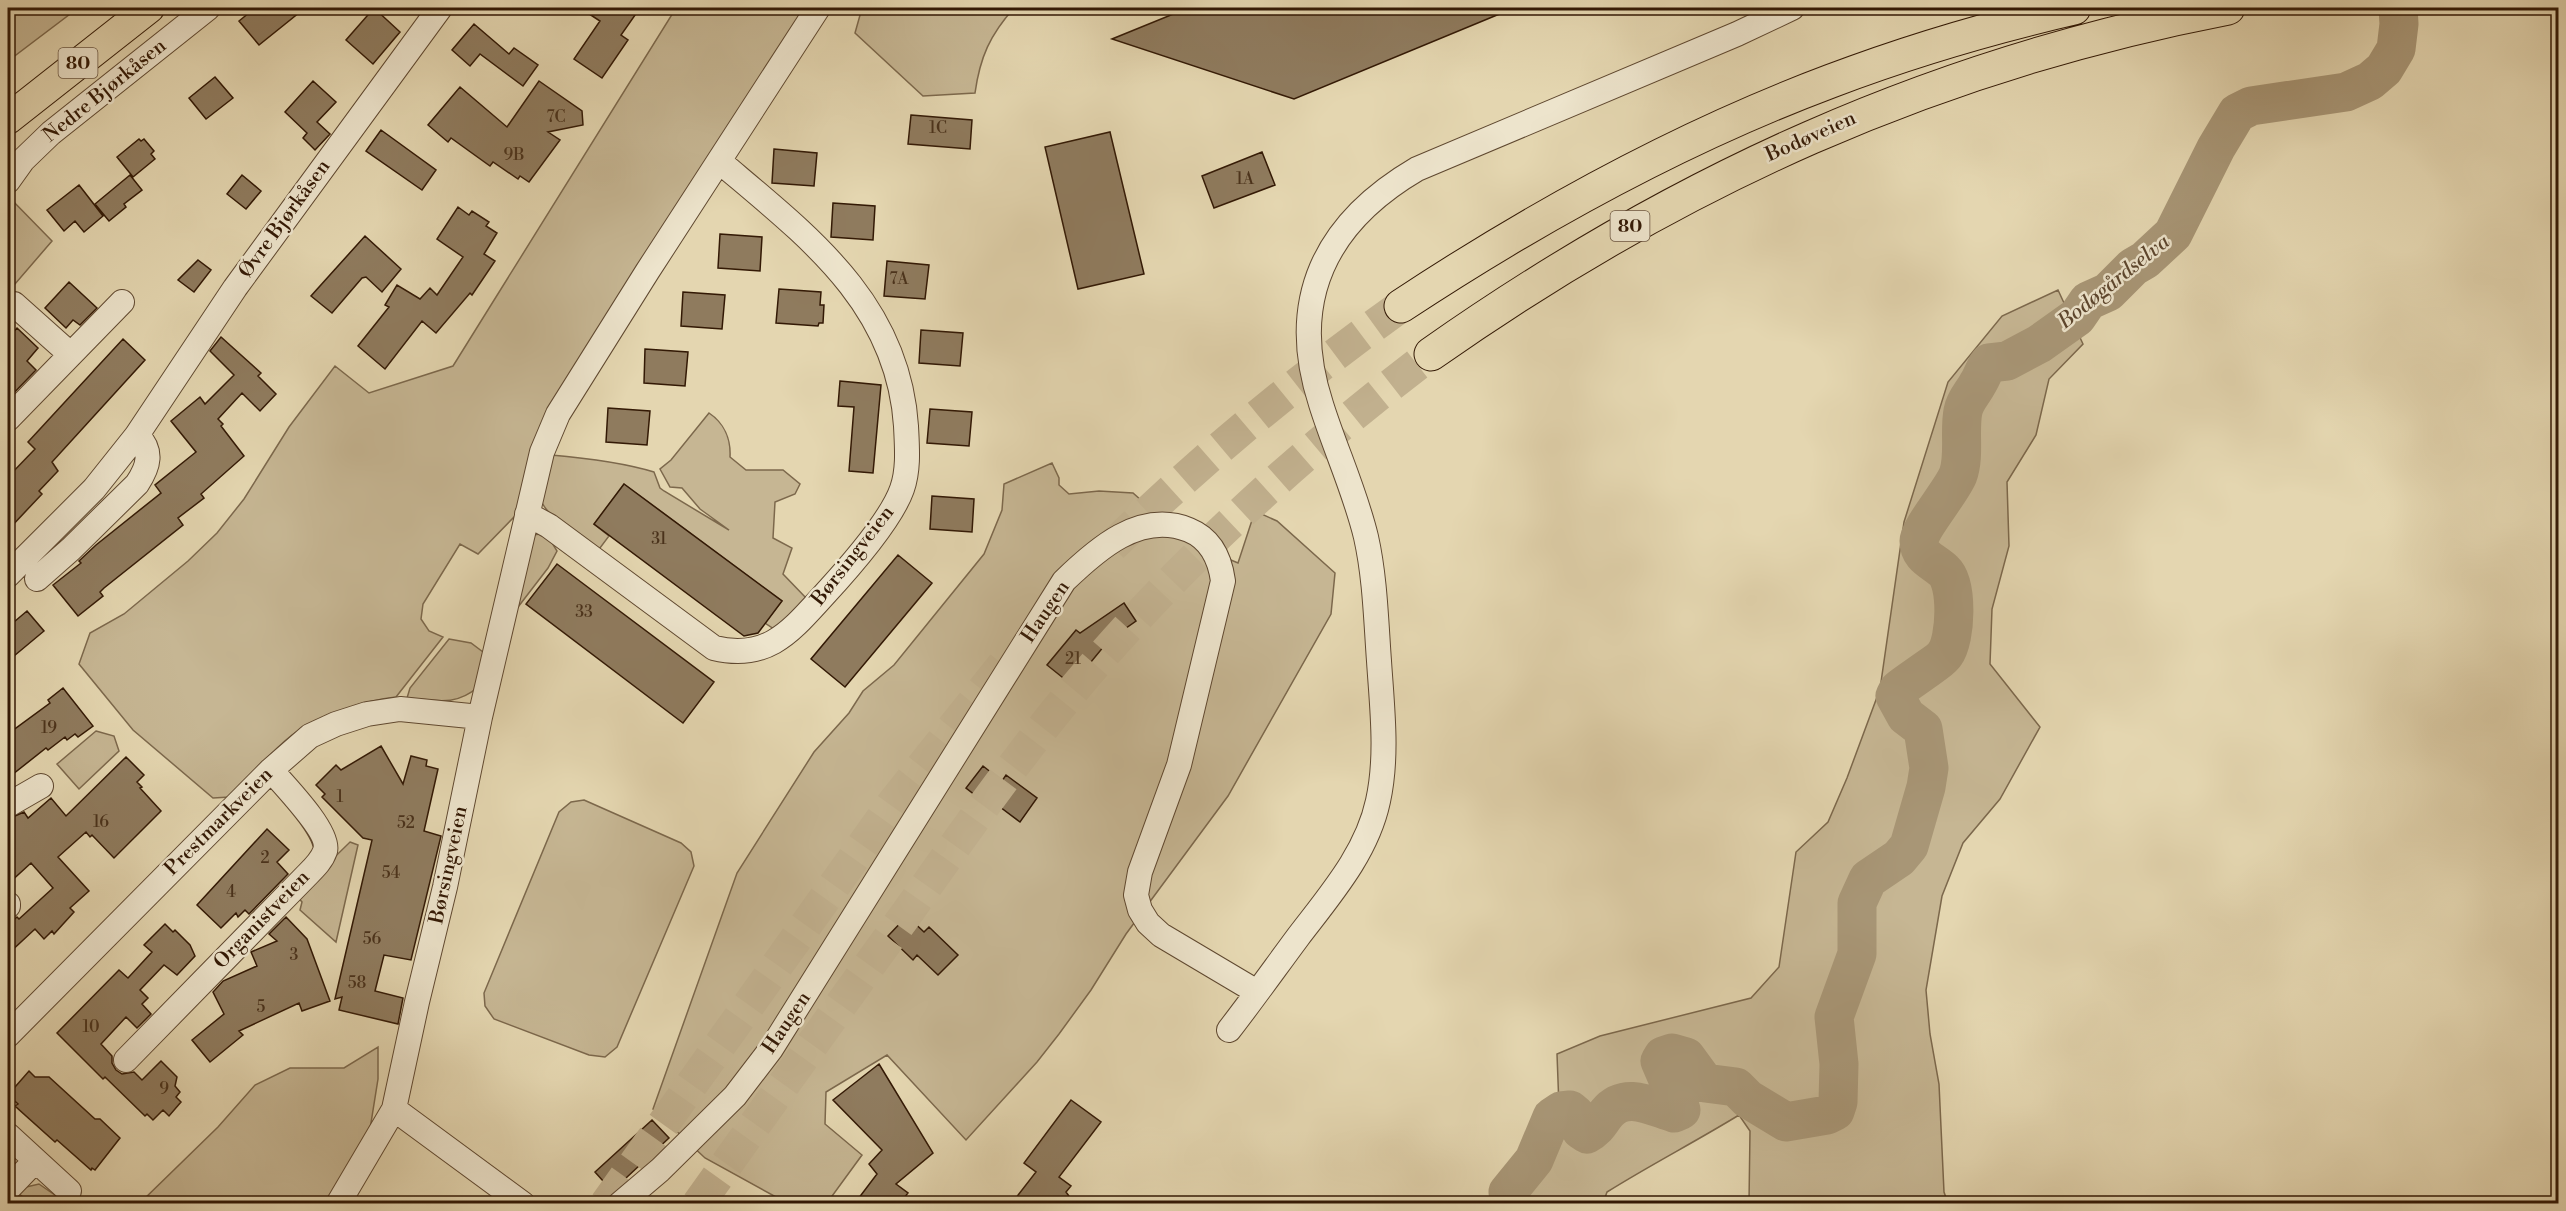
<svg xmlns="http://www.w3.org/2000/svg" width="2566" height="1211" font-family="'Libre Bodoni',serif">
<rect width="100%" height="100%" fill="#e4d6b0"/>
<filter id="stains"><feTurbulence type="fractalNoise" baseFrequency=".00333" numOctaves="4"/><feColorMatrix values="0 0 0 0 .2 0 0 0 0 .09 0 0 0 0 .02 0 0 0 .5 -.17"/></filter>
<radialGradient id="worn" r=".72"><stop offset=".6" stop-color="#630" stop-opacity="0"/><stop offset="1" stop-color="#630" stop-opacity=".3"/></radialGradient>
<path fill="#c6b693" stroke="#7c684c" stroke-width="1.5" d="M8,8H78L8,61Z
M676,8H807L680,204L515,516L478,554L460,544L423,604L421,619L429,631L443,637L396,697C366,700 317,716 292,735C269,753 250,777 230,797L213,798L133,730L79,664L90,633L124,614L188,561L217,533L244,499L289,427L335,366L369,393L453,366Z
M862,8H1014C990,35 980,57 975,93L923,96L855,33Z
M9,197L52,241L9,291L8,289Z
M2058,290L2083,344L2049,379L2036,435L2007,482L2009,546L1992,609L1990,664L2040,727L2000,799L1963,843L1942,896L1926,990L1930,1034L1939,1084L1944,1192L1948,1203H1749L1750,1131L1739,1115C1695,1142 1650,1165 1607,1192L1603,1203H1520L1522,1192L1543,1156L1559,1107L1557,1054L1600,1036L1751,998L1779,967L1796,852L1828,822L1847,778L1880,689L1904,522L1948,382L2002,316Z
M709,413C724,423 731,439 730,457L746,470H783L800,484L795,494L775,502L773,538L792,548L783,574L808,600L780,633L765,623L782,601L624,484L594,524L609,536L597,552C582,540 542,515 540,496C539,485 548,466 551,455C586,458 621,462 654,472L660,488L664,491L729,530L700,509L682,488L670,487L660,469L671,460Z
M1052,463L1059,478V485L1069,494L1099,491L1133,493L1188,542L1238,563L1255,511L1277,521L1335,573L1331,614L1228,796L1126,934L1091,990L1059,1034L1037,1062L966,1140L887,1055L826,1092L825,1124L862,1155L827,1203H787L705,1158L653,1109L737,873L814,752L849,713L863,691L894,665L984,554L1002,510L1004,484Z
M540,534L551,541L557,551L548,568L515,611L533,535Z
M449,639L471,643L483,652L478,687C455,707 435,700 407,698L410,688Z
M96,731L114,736L119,751L79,789L57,764Z
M584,800L681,843L691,852L694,866L617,1047L605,1057L589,1055L494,1019L485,1006L484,993L559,812L571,802Z
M350,842L358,845L336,942L300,910L302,902L296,895Z
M378,1047V1079L370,1129L330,1203L139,1204L218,1127L255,1085L290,1068H344Z
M39,1184L62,1200L59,1203H30L17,1192L22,1188Z"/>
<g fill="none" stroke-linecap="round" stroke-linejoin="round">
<path stroke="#a89676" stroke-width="39" d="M1509,1204L1508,1192L1534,1160L1552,1117L1561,1111L1570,1110L1576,1115L1581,1130L1587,1134C1597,1129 1600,1121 1607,1113C1625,1091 1651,1106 1674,1113L1681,1110L1660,1061L1663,1056L1672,1053L1686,1057L1705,1083L1736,1087L1748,1099L1786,1122L1827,1115L1835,1111L1838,1102L1839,1064L1834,1017L1857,954V903L1868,879L1899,858L1909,846L1926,787L1929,768L1923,729L1906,716L1895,696L1898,690C1907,682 1941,661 1945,654C1956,639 1958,584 1944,571C1934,561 1919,558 1919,541C1919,529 1951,492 1958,475C1965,456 1959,431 1963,411C1965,400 1973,393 1978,383C1982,377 1984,369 1989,363L2007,361L2039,344L2077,317L2088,301L2108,292L2133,267L2145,260L2173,234L2216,148L2237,113L2251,106L2346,92L2370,81L2384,69L2396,49L2399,24L2398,8"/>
</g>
<path fill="#8f7b5e" stroke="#331905" stroke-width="1.5" d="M255,8H305L259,45L239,21Z
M374,8L400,32L373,64L346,40Z
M580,8H640L621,35L628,40L602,78L574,59L600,21Z
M1188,8H1514L1294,99L1112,39Z
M474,24L509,54L514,48L538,65L523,86L480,54L470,66L452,50Z
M215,77L233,98L206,119L189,98Z
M313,81L336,102L317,122L330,134L315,150L303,138L307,133L285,112Z
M539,81L582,111L583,125L548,132L560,140L529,182L520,176L518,179L493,162L490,166L451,138L448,142L428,125L460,87L507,127Z
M911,115L972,120L970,149L908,144Z
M381,130L436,170L422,190L366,151Z
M1110,132L1144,274L1078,289L1045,147Z
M139,139L141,141L144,139L154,151L151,154L155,159L133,177L117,157Z
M774,149L817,153L814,186L772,183Z
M1262,152L1275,185L1214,208L1202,176Z
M130,175L142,190L124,204L126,207L109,221L95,204Z
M242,175L261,191L246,209L227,194Z
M79,185L103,216L84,232L75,221L64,231L47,210Z
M833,203L875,206L873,240L831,237Z
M458,207L469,215L472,211L489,222L486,226L497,233L484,254L495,261L472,295L470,293L436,333L422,321L385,369L358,346L389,307L385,305L397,285L420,299L430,288L437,295L463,257L437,239Z
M720,234L762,237L760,271L718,268Z
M365,236L401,269L382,292L366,277L362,278L332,313L311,296Z
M198,260L211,270L194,292L178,280Z
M887,261L929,265L925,299L884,296Z
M69,282L97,308L80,325L73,320L66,328L45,308Z
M779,289L821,292L820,305H824L823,323H819L818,326L776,323Z
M683,292L725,295L722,329L681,326Z
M17,328L38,348L27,361L36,370L8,399V338Z
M921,330L963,333L960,366L919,363Z
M221,337L261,373L258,376L276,394L260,411L242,393L218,419L223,424L221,426L244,456L201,494L204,498L178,518L183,525L104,588L100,592L103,596L78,616L53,585L81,563L79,561L96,545L161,493L155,485L196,452L171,421L200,397L205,404L234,375L210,351Z
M123,339L145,360L52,462L58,471L39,491L42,494L8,530V477L35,449L28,442Z
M645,349L688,352L685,386L644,383Z
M840,381L881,385L873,473L849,471L854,407L838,406Z
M608,408L650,411L647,445L606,442Z
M930,409L972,412L969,446L927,443Z
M624,484L782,601L758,633L744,636L594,524Z
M932,496L974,499L972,532L930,529Z
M898,555L932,583L845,687L811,659Z
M557,564L714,682L683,723L526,604Z
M1124,603L1136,621L1109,640L1072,685L1047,665L1076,630L1080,633Z
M27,611L44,631L8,661V627Z
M63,688L93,726L78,737L75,734L67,740L65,737L48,750L46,748L8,778V734L50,703L48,700Z
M381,746L403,784L411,756L427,760L426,766L438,769L424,831L441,836L411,960L384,955L375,991L403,998L398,1024L339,1010L342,997L335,999L372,840L363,838L322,797L325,794L316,785L336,765L341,770Z
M126,757L144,775L137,782L142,787L140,788L161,811L114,858L92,835L90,837L86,832L58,857L89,891L70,908L74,912L54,934L52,931L44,939L35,929L8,954V925L17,917L19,919L53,888L31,863L8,884V819L24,812L28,818L51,798L66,816Z
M983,766L1002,781L1006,775L1037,798L1020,822L996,804L993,809L966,788Z
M267,829L289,850L277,862L288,874L249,914L245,910L238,917L236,913L221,928L197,905Z
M907,916L924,932L929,927L958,955L938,975L917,955L913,960L888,936Z
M286,917L307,939L330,1001L302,1011L299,1003L239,1031L243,1035L210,1062L192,1040L224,1014L213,992L223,981L257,966L251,952L277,941L269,934Z
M165,924L173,932L175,930L190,945L195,956L177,975L164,965L140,990L148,998L142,1004L151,1014L137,1028L126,1017L101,1044L112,1056V1063L116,1070L122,1074L134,1072L142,1080L161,1061L177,1077L175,1086L180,1092L176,1097L181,1102L169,1116L163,1110L153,1120L147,1114L145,1116L105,1077L103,1079L57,1033L119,970L128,978L152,952L144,945Z
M879,1064L933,1153L896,1184L908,1193L900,1203H855L877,1174L869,1164L882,1150L833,1100Z
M29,1071L35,1077H49L95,1119H100L120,1138L95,1170L92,1168L91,1170L57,1140L55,1142L15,1106L18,1104L8,1095Z
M1071,1100L1101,1122L1059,1177L1071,1186L1066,1192L1074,1203H1012L1036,1172L1024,1163Z
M652,1120L669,1138L612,1191L595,1172Z"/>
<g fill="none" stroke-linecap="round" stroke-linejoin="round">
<path stroke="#c1b08e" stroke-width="33" stroke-dasharray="33 16" stroke-linecap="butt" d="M1112,546C1203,458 1299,379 1401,306
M606,1204L894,802L1008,659
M698,1204C769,1105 839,1007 910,909C970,824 1030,739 1098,661C1198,546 1310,446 1431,354"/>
<defs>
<path id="minor" d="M8,181L23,160L51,133L208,8
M14,304L70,354
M8,419L122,302
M527,514L549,526L714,648C768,661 791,631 824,595C847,570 891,520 902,489C909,469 907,447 906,426C898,302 806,235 719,161
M8,575L94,489L137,435L235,288L440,8
M37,579L71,549L137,484C149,466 153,451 137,435
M8,805L41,786
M8,904V906
M1229,1030C1253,999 1275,968 1298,937C1330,895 1367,853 1378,801C1388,756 1382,707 1379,661C1376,620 1375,577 1366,537C1355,491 1335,449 1321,404C1287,300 1325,223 1417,169L1737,34L1792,8
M8,1035L271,770L310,736L336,724L367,714L400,709L480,717
M126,1060L308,874C315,867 322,860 325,851C331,833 284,785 271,770
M394,1109L523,1204
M8,1135L69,1191
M8,1189L35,1161
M338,1204L394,1109L417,1002L445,887L480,717L542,452L558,414L647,272L818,8
M620,1204L660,1170L735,1096L771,1049L1064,581C1096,550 1140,510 1189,530C1211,539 1220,559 1223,581L1179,765L1140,872L1136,895L1140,910L1148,923L1161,935L1257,992"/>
<path id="major" d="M8,119L149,8"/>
<path id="highway" d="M1401,306C1536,217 1679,138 1831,81C1910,51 1992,27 2074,8
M1431,354C1677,181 1932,65 2228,8"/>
</defs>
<use href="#minor" stroke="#5f4830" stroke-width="26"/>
<use href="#major" stroke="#331905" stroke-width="32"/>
<use href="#highway" stroke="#331905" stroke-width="35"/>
<use href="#minor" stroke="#ede4cc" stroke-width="24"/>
<use href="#major" stroke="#e4d6b0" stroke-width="30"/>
<use href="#highway" stroke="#e4d6b0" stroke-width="33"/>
</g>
<g text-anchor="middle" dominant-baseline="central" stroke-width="5" stroke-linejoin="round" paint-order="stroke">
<g font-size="16" fill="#4a321b">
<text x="556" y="117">7C</text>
<text x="938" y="128">1C</text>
<text x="514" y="155">9B</text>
<text x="1245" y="179">1A</text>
<text x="899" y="279">7A</text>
<text x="659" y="539">31</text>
<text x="584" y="612">33</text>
<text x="1073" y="659">21</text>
<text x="49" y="728">19</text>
<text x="340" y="797">1</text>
<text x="101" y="822">16</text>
<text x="406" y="823">52</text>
<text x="265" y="858">2</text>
<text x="391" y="873">54</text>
<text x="231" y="892">4</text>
<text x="372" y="939">56</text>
<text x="294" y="955">3</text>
<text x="357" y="983">58</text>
<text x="261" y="1007">5</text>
<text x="91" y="1027">10</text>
<text x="164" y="1089">9</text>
</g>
<g fill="#ede4cc" stroke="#6b5641" stroke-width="1.5">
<rect x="58.5" y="48" width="39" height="30" rx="4.5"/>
<rect x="1610.5" y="211" width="39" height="30" rx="4.5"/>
</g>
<g font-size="18" font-weight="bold" fill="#331905">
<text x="78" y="63">80</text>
<text x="1630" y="226">80</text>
</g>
<g font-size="20" fill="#331905" stroke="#ede4cc">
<text transform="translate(105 91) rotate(-39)">Nedre Bjørkåsen</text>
<text transform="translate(1811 137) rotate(-24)">Bodøveien</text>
<text transform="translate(285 219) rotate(-54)">Øvre Bjørkåsen</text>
<text transform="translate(853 556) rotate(-52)">Børsingveien</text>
<text transform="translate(1046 612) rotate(-56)">Haugen</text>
<text transform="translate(219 822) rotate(-45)">Prestmarkveien</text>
<text transform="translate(449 865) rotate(-78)">Børsingveien</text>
<text transform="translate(262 920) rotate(-46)">Organistveien</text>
<text transform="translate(787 1023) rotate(-56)">Haugen</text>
</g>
<g font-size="21" font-style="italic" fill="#5c452d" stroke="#ede4cc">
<text transform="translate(2114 282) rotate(-39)">Bodøgårdselva</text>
</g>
</g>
<rect width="2566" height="1211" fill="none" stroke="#e4d6b0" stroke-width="30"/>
<rect x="9" y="9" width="2548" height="1193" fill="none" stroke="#331905" stroke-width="3"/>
<rect x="15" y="15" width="2536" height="1181" fill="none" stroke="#331905" stroke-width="1.5"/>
<rect width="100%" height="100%" filter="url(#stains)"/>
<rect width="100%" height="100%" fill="url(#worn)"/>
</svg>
